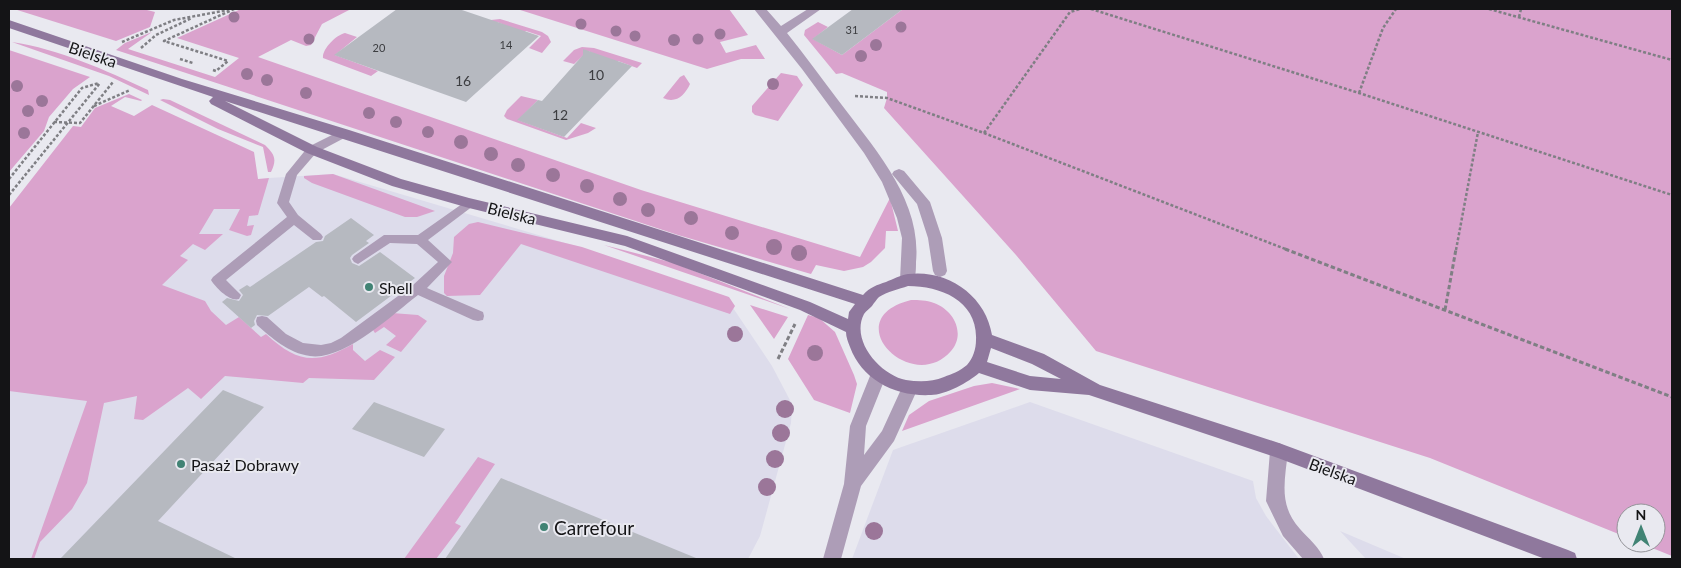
<svg xmlns="http://www.w3.org/2000/svg" width="1681" height="568" font-family="Lato,sans-serif">
<rect width="100%" height="100%" fill="#e9e9f0"/>
<path fill="#dddceb" d="M333,174L582,248L727,299L772,366L792,404L791,423L760,536L748,559H9V384L153,290L168,260L198,234L214,209H240L269,178Z
M1030,402L1253,481L1256,498L1266,516L1299,559H852L893,450Z
M1340,531L1406,559H1366Z"/>
<path fill="#daa3cd" d="M14,9H143L155,12L150,27L116,41Z
M241,9H351L322,24L311,45L306,46L291,40L258,57L641,190L860,257L890,198L898,231H886L885,248L871,262L863,267L844,271L816,265L811,274L678,235L116,50L125,43L152,32L128,49L215,77L239,58L177,38Z
M517,9H729L748,35L720,42L726,53L756,45L765,59H741L707,69Z
M903,9H1672V556L1640,543H1656V513H1626V537L1430,458L1096,351L1016,255L884,108L887,98V92L842,73L836,74L804,35L805,30L818,22L828,27L813,39L842,55Z
M500,19L542,32L548,36L551,42L542,53L529,48L541,36L526,31L524,33L497,22L482,35L491,20Z
M345,33L357,37L335,55L378,71L371,76L323,58C322,49 336,35 345,33Z
M12,42C59,49 105,70 148,90L149,95L109,76Z
M582,47L594,48L642,63L637,68L618,61L616,63L588,51L574,64L563,61L574,50Z
M9,50L90,77L73,89L49,117L44,131L9,172Z
M781,73L797,76L803,85L778,121L755,115L752,112V106Z
M684,75L690,84C685,95 676,104 663,98L680,77Z
M129,94L142,100L141,101L125,97L111,106L134,116L152,105L254,152L258,179L269,178L258,215L249,216L247,226L254,225L251,235L247,236L229,230L240,209H214L199,234H223L205,250L193,244L180,256L188,260L162,285L205,301L211,311L226,325L239,317L261,337L266,334C297,363 316,365 353,344V350L365,361L380,350L395,357L374,380L309,378L303,383L225,376L201,399L188,388L143,420L134,419L137,396L104,403L87,483L72,509L40,542L34,559H31L87,401L9,391V208L73,126L81,127L95,108Z
M521,96L538,100L518,120L567,138L581,123L596,128L588,133L566,140L507,119L504,116L507,110Z
M163,99L170,100L265,145C275,155 277,159 271,172H268L263,147L218,129L160,100Z
M333,174L435,211L417,217H405L312,183L304,178V176Z
M478,222L582,247L729,297L735,306L730,314L521,244L480,295L447,296L444,293V276L453,253L454,237L469,224Z
M604,245L674,263L790,309Z
M911,300C919,300 926,300 934,303C954,310 966,334 951,351C912,396 835,319 911,300Z
M750,305L788,317L774,339Z
M392,313L418,315L427,321L401,352L386,345L396,336L384,327L375,333L373,330Z
M808,315L819,318L835,332L854,375L857,384L850,413L814,400L788,359Z
M992,383L1020,389L902,431L909,415L929,401L974,386Z
M478,457L495,464L455,523L461,526L436,559H404Z"/>
<path fill="#b6b9c0" d="M397,9H459L539,36L466,102L334,55Z
M853,9H903L842,55L812,39Z
M583,49L632,66L564,137L517,120L538,100L542,101L583,55Z
M351,218L374,235L366,241L369,243L352,255L350,258L352,263L359,266L380,252L415,278L356,322L324,296L322,297L309,287L268,316L257,315L254,321L255,325L251,328L222,302L227,298L239,301L243,295L239,290L247,285L250,287L316,242L323,241L325,236Z
M223,390L264,407L158,521L237,559H60Z
M374,402L445,429L424,457L352,429Z
M501,478L696,558V559H445Z"/>
<g fill="none" stroke-linecap="round" stroke-linejoin="round">
<path stroke="#7f7f84" stroke-width="2.5" stroke-dasharray="3 2" stroke-linecap="butt" d="M1091,9L1359,93L1672,195
M1489,9L1672,60
M1519,17L1521,9
M122,42L174,20L228,10
M141,48L156,35L192,18
M180,59L193,63
M213,70L216,71L228,61L164,41L234,9
M1359,93L1383,28L1396,9
M855,96L887,98L984,133L1288,250
M94,106L130,90
M54,122L80,123L113,82
M984,133L1070,12L1080,9
M9,179L82,88L99,83
M9,195L100,83
M1456,250L1478,132"/>
<path stroke="#7f7f84" stroke-width="3" stroke-dasharray="4.5 2.5" stroke-linecap="butt" d="M1285,249L1672,397
M1445,310L1456,249
M778,359L795,324"/>
<path fill="#ad9db7" fill-rule="evenodd" d="M344,129L349,133L348,136L316,153L297,175L289,202L298,215L321,234L323,237L321,240H313L294,225L226,280L241,295L239,299C230,302 216,288 211,280L213,277L287,217L277,203L286,174L308,147Z
M469,199L475,203L473,206L428,240L452,262L427,288L483,312L484,316L483,320L478,321L473,320L418,295C392,315 344,361 310,356C288,353 272,338 257,325L256,321L257,317L262,316L267,317L286,334L303,343L321,345L331,343L341,338L413,285L438,262L417,244L390,243L358,264L354,262L352,259L354,256L384,235H418Z"/>
<path fill="#ad9db7" fill-rule="evenodd" d="M754,9H766L781,26L808,9H821L787,33C805,55 821,78 838,100C873,147 922,199 916,262C916,269 916,278 912,284L907,286L902,284L900,280L902,238L897,218L882,182L864,153L802,69Z
M899,169L904,171L930,202L942,238L947,271L945,275L940,277L935,275L933,271L928,238L917,204L892,174L894,171Z
M878,369L884,371L886,376L866,426L864,455L882,431L904,383L910,381L916,383L918,388L894,441L861,486L841,559H823L844,484L850,426L872,371Z
M1279,443L1285,446L1288,451C1285,480 1278,505 1300,529C1308,538 1320,548 1324,559H1303L1283,536L1266,501L1270,451L1273,446Z"/>
<path fill="#8f789d" fill-rule="evenodd" d="M9,20L182,79L349,130L863,295C870,287 877,285 886,282C893,279 901,275 908,274C948,269 986,296 992,335L1044,354L1100,385L1279,443L1568,550L1575,553L1577,559H1545L1278,458L1089,395L1030,390L979,373C969,382 945,395 931,395C896,397 862,380 850,347C848,342 846,337 846,332L800,310L625,246L469,208L392,186L307,153L211,104L209,101L213,97L9,28ZM225,101L855,304L849,312L848,319L810,302L627,236L469,198L401,179L317,147ZM908,286C941,286 978,301 976,340C976,349 973,358 967,365C960,371 952,374 944,377C932,382 919,382 906,380C881,375 850,341 864,314C866,311 870,308 872,306C874,303 877,299 879,297C887,292 899,289 908,286ZM991,348L1032,364L1061,379L1030,376L987,362Z"/>
</g>
<g fill="#9b7699">
<circle cx="234" cy="17" r="5.5"/>
<circle cx="581" cy="24" r="5.5"/>
<circle cx="901" cy="27" r="5.5"/>
<circle cx="616" cy="31" r="5.5"/>
<circle cx="720" cy="34" r="5.5"/>
<circle cx="635" cy="36" r="5.5"/>
<circle cx="309" cy="39" r="5.5"/>
<circle cx="698" cy="39" r="5.5"/>
<circle cx="674" cy="40" r="6"/>
<circle cx="876" cy="45" r="6"/>
<circle cx="861" cy="56" r="6"/>
<circle cx="247" cy="74" r="6"/>
<circle cx="267" cy="80" r="6"/>
<circle cx="773" cy="84" r="6"/>
<circle cx="17" cy="86" r="6"/>
<circle cx="306" cy="93" r="6"/>
<circle cx="42" cy="101" r="6"/>
<circle cx="28" cy="111" r="6"/>
<circle cx="369" cy="113" r="6"/>
<circle cx="396" cy="122" r="6"/>
<circle cx="428" cy="132" r="6"/>
<circle cx="24" cy="133" r="6"/>
<circle cx="461" cy="142" r="7"/>
<circle cx="491" cy="154" r="7"/>
<circle cx="518" cy="165" r="7"/>
<circle cx="553" cy="175" r="7"/>
<circle cx="587" cy="186" r="7"/>
<circle cx="620" cy="199" r="7"/>
<circle cx="648" cy="210" r="7"/>
<circle cx="691" cy="218" r="7"/>
<circle cx="732" cy="233" r="7"/>
<circle cx="774" cy="247" r="8"/>
<circle cx="799" cy="253" r="8"/>
<circle cx="735" cy="334" r="8"/>
<circle cx="815" cy="353" r="8"/>
<circle cx="785" cy="409" r="9"/>
<circle cx="781" cy="433" r="9"/>
<circle cx="775" cy="459" r="9"/>
<circle cx="767" cy="487" r="9"/>
<circle cx="874" cy="531" r="9"/>
</g>
<g fill="#418374" stroke="#e9e9f0" stroke-width="2">
<circle cx="369" cy="287" r="5"/>
<circle cx="181" cy="464" r="5"/>
<circle cx="544" cy="527" r="5"/>
</g>
<g text-anchor="middle" dominant-baseline="central" stroke-width="4" stroke-linejoin="round" paint-order="stroke">
<g font-size="11" fill="#3c3d40">
<text x="852" y="29">31</text>
<text x="506" y="44">14</text>
<text x="379" y="47">20</text>
</g>
<g font-size="14" fill="#3c3d40">
<text x="596" y="74">10</text>
<text x="463" y="80">16</text>
<text x="560" y="114">12</text>
</g>
<g font-size="16" fill="#141416" stroke="#e9e9f0">
<text transform="translate(93 54) rotate(19)">Bielska</text>
<text transform="translate(512 213) rotate(14)">Bielska</text>
<text transform="translate(1333 471) rotate(20)">Bielska</text>
</g>
<g font-size="16" fill="#141416" stroke="#e9e9f0" text-anchor="start">
<text x="379" y="287">Shell</text>
<text x="191" y="464">Pasaż Dobrawy</text>
</g>
<g font-size="19" fill="#141416" stroke="#e9e9f0" text-anchor="start">
<text x="554" y="527">Carrefour</text>
</g>
</g>
<rect width="1681" height="568" fill="none" stroke="#141416" stroke-width="20"/>
<g transform="translate(1641 528)"><circle r="24" fill="#e9e9f0" stroke="#949499"/>
<path d="M0-4L9 19L0 12L-9 19Z" fill="#418374"/>
<text y="-8" font-size="14" font-weight="bold" text-anchor="middle" fill="#141416">N</text>
</g>
</svg>
